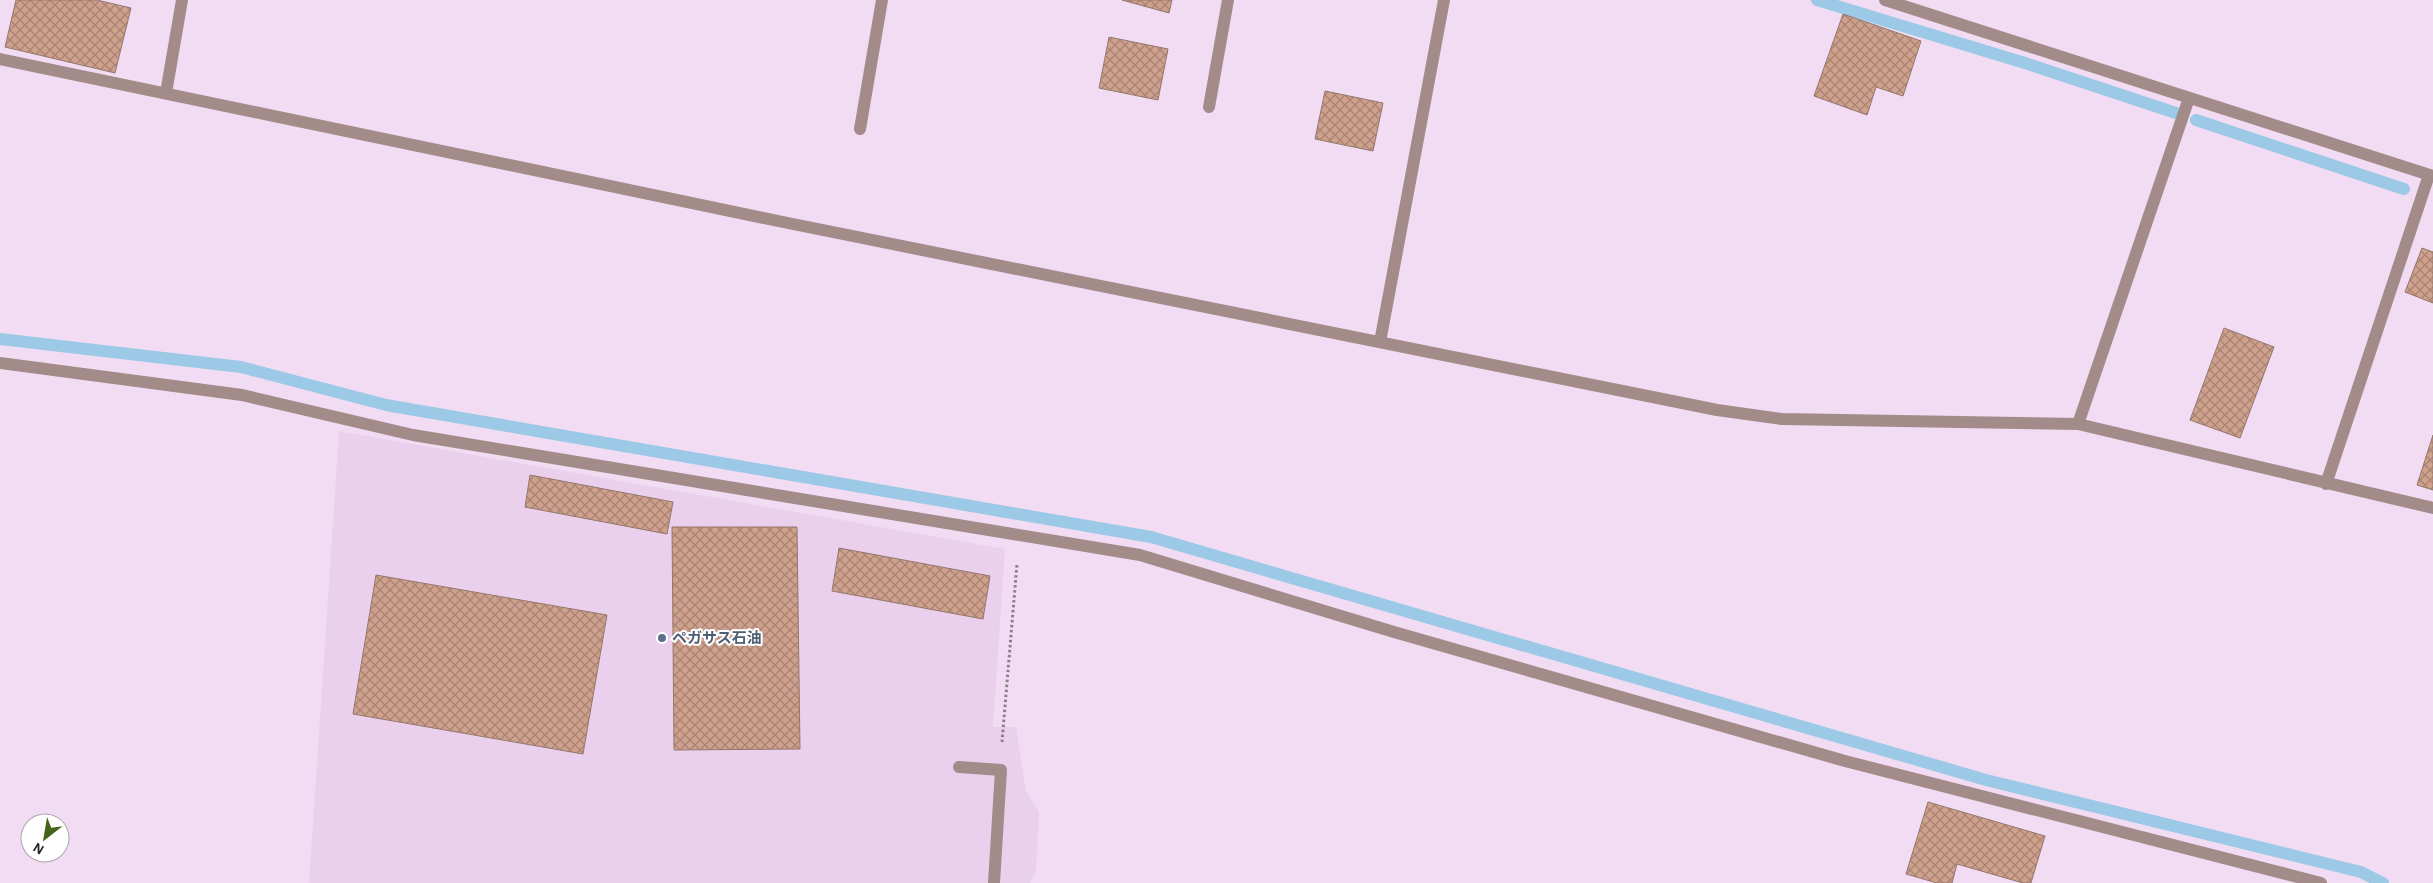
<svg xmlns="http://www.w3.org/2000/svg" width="2433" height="883" font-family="'Alegreya Sans','Noto Sans JP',sans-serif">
<defs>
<pattern id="building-cross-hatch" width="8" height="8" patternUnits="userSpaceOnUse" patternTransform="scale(1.25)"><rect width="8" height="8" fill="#cfa18d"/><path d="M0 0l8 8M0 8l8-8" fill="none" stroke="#a88373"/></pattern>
</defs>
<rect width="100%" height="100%" fill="#f2dcf4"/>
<path fill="#ebd0ee" d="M339,431L1005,549L993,727H1016L1026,791L1039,812L1036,872L1030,883H309Z"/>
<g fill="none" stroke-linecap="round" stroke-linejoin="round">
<path stroke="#9cc9e5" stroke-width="12" d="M1817,0L2025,63L2176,113
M2196,120L2404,189
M0,339L241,367L386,405L1151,537L1986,780L2361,872L2383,883"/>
</g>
<path fill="url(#building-cross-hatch)" stroke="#94776b" d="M16,0H97L131,8L115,73L5,47Z
M1122,0H1172L1169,13Z
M1843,14L1921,41L1903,96L1876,87L1867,115L1814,96Z
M1109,37L1168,49L1158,100L1099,88Z
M1325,91L1383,103L1373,151L1315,139Z
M2422,248L2433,252V303L2405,292Z
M2224,328L2274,347L2240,438L2190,420Z
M2433,435V490L2417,485Z
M530,475L673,502L667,534L525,507Z
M672,527H797L800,749L674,750Z
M839,548L990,576L983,619L832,591Z
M376,575L607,615L583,754L353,714Z
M1928,802L2045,836L2031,883H2023L1957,864L1952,883H1937L1906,874Z"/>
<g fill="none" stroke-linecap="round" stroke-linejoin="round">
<path stroke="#8c7d8d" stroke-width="3" stroke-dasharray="2.5 2.5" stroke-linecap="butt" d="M1002,742L1017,564"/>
<path stroke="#a28b88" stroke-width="12" d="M1885,0L2433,176
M0,59L788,223L1717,410L1782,419L2078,424L2433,508
M166,93L182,0
M1209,107L1228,0
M860,129L882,0
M1380,342L1444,0
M0,363L242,395L413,435L1140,555L1394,632L1845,761L2321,883
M2078,424L2189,98
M2326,484L2429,175
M959,767L1001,770L994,883"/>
</g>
<circle fill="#5c6f8a" stroke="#fff" stroke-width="2" cx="662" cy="638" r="5"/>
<g text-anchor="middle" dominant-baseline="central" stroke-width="4" stroke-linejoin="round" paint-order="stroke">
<g font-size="15" font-weight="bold" fill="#4e5e75" stroke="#fff" text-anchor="start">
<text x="672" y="638">ペガサス石油</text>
</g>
</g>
<g transform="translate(45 838) rotate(211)"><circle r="24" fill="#ffffff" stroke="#a9a6aa"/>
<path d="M0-4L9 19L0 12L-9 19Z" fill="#446419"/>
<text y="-8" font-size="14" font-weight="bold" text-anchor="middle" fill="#29212a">N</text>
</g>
</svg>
